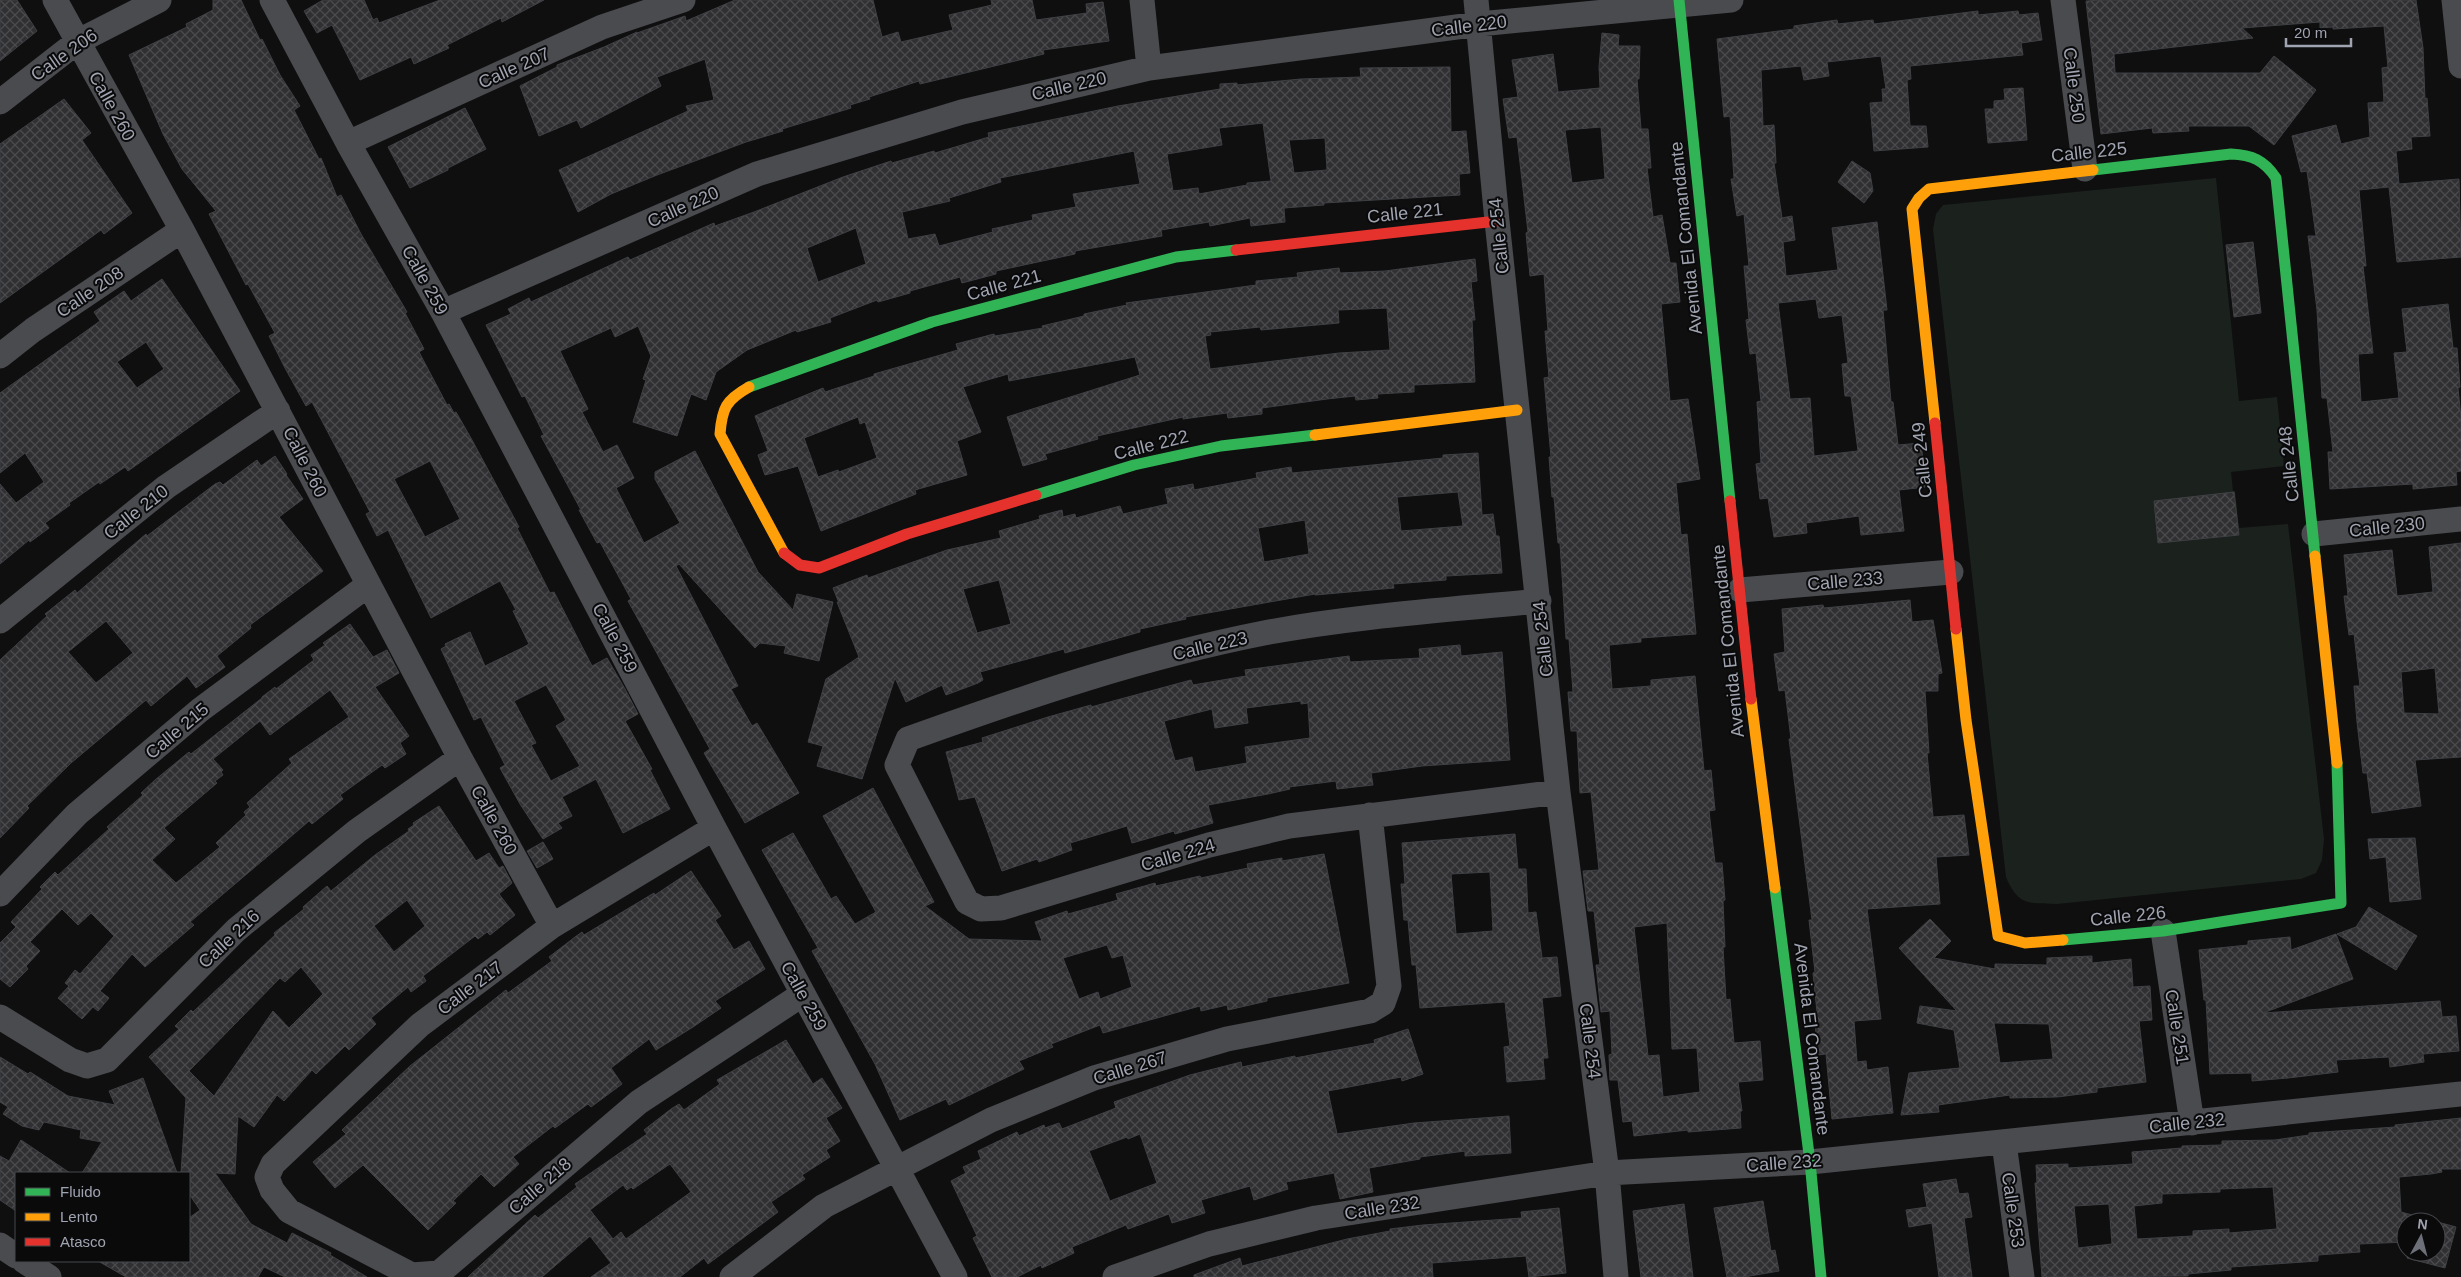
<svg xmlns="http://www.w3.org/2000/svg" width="2461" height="1277" font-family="Helvetica,sans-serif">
<defs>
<pattern id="building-cross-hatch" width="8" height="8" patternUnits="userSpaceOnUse" patternTransform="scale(1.25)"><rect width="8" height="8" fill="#303032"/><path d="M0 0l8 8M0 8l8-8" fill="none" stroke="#4b4b4d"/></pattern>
</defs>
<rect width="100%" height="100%" fill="#0f0f10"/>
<path fill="#1b211d" d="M2216,178L2239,401L2277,397L2284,466L2231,472L2233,491H2235L2239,528L2288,524L2324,839L2322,860L2316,873L2301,879L2057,904C2029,903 2018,906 2006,877L1933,229L1936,214L1943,205Z"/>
<path fill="url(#building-cross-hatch)" stroke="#3e4044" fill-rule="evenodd" d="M0,0H17L37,31L0,61Z
M213,0H241L260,40L262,39L280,75L300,106L294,110L319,159L321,158L337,197L341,195L361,234L407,312L405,313L424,349L419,352L447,405L449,404L454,413L456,412L472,440L519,527L517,528L550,593L554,592L592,666L607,658L625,689L638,714L625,721L652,769L650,770L670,809L623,833L596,779L562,797L572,816L558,823L562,828L543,839L520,804L500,768L505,765L481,717L474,720L441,649L446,646L445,644L470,632L485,666L522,648L529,644L513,611L516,610L500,581L431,618L388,530L377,536L366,514L370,512L312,402L306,406L285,368L269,336L275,333L248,284L246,285L209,214L216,211L182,169L163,134L129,55L187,27L186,24L213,10ZM430,461L460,519L425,537L394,479ZM546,685L566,720L556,726L580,766L551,781L531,745L536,743L514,701Z
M323,0H364L373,20L377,18L379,23L440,0H544L502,22L501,18L447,45L449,48L414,64L411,57L360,80L332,25L317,33L304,11Z
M735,0H873L882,37L898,32L901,42L953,30L949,15L992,5L991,0H1032L1036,20L1087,13L1086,4L1103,2L1109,41L1043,50L1044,54L920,84L919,81L869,97L870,99L850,105L851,108L782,129L783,131L746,142L657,175L611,194L578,212L559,170L688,111L686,106L714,100L705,59L657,77L661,86L581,128L577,120L539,136L520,86L557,67V65L604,47L637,32V33L685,16L686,21Z
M2101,0H2416L2423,48L2425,99L2427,98L2430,136L2411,137L2412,149L2396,151L2399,184L2459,179L2461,257L2397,262L2389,187L2359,190L2366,266H2363L2373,353L2358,354L2361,402L2399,398L2394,353L2407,352L2402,309L2448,304L2453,348H2457L2460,387L2458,388L2461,418V471L2456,472L2457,485L2413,489V484L2330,489L2328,452H2333L2327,398H2322L2317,310L2308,236H2316L2307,171L2301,172L2292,136L2336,125L2341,144L2370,137L2368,103L2384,102L2382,68L2388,67L2384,26L2333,29V27L2320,28V22L2242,28L2253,38L2114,54L2115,73H2260L2274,56L2316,90L2274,145L2249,126H2188L2189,131L2153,133L2152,128L2101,134L2086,1Z
M1978,11V15L2018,11L2019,15L2038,13L2042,40L2021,43L2023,55L1910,66L1911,79L1907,80L1910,126H1926L1928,147L1874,151L1870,103L1883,102L1882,89H1886L1881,56L1827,62L1829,76L1804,80L1801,66L1761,70L1763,126L1774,125L1776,163H1774L1782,218L1792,216L1795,240L1783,242L1786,276L1838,270L1832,228L1877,222L1887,310H1883L1891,402H1893L1898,445L1921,443L1926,487L1899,490L1904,531L1861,535L1859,516L1806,523L1807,533L1774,537L1768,498L1760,499L1756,464L1761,463L1757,402L1761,401L1756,353L1750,354L1746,320L1749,319L1744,266H1749L1744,214L1737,216L1731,179H1734L1730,116L1724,117L1717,39L1794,29V26L1837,20L1838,24L1873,20L1874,24ZM1816,299L1819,318L1842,315L1848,363L1842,364L1845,396H1851L1858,451L1814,456L1810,398L1790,399L1778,303Z
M1602,33L1619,35L1618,46H1640L1639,79H1637L1641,129H1648L1651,168H1647L1653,217L1662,215L1670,263H1676L1680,302L1661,304L1670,401L1688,399L1700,479L1676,483L1681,535L1687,534L1696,634L1641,638V642L1609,645L1612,689L1651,686V680L1695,676L1704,771L1711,770L1715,810L1709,811L1715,863H1722L1725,900L1723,901L1725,947H1723L1726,1000L1730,999L1734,1043L1760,1041L1763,1080L1738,1082L1742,1111H1740L1741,1128L1688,1132V1130L1634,1136L1632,1121L1623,1122L1618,1080H1610L1609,1055L1612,1054L1610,1011L1601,1012L1596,965H1600L1594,911H1588L1583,871L1599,870L1591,792L1580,793L1577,731H1571L1568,692H1573L1569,639H1566L1560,543H1558L1554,497H1552L1549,457H1551L1544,378L1549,377L1545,331H1548L1544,274L1530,276L1526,233L1528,232L1517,137L1509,138L1503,99L1518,97L1512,60L1553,54L1558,92L1600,88L1599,67ZM1601,127L1605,179L1572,183L1565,130ZM1667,923L1672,1049L1697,1048L1700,1092L1663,1097L1659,1055L1648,1056L1634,927Z
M1450,67L1451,132L1466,131L1470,173L1459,174L1460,195L1324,203V205L1284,208L1285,222L1251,226L1250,218L1210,226L1209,222L1161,230L1162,236L1075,251V254L996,271V274L962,283L960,277L910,291V293L878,302L877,300L830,318L831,322L797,332L796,330L747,350L716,372L706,400L691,394L677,436L633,422L646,380L643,379L651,356L638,326L615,337L611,328L560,351L588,409L582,412L603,452L617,445L634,478L616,488L644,543L680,523L655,479V472L695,451L758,572L793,610L797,594L833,602L819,661L784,653L786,646L760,643L755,648L679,564L676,566L738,686L731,689L752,726L757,723L799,793L745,823L704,753L710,749L628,601L631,599L600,542L597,543L579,510H581L541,436L544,435L525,396L522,397L486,325L511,314L508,309L529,298L531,302L628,257L630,260L714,223L715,226L754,212L843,177L891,161L892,163L934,151L935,153L989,137L988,133L1118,106L1220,89V84L1237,83V85L1301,79L1361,77L1360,68ZM1263,123L1271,181L1247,183V185L1199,194L1198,188L1173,191L1167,154L1222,145L1219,128ZM1325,138L1327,170L1294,173L1289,140ZM1134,151L1140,184L1073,194L1076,207L1032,215L1033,220L992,229L993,232L939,246L935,234L908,239L902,212L950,201L949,198L1001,182L1000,178ZM856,228L866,264L818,282L807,248Z
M2023,88L2027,140L1988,143L1985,109H1994V101L2005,100L2004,89Z
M64,99L91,133L82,140L132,213L104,234L101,230L0,303V144Z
M465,108L486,149L448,168V170L410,188L388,147Z
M1852,161L1870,173L1873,191L1864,203L1838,182Z
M2253,242L2261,313L2234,317L2226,245Z
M1475,259L1477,281L1471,282L1475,320H1472L1475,382L1414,385V392L1377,394L1378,398L1356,400L1355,396L1327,399L1262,408V414L1228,418L1227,413L1183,419V417L1097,436L1098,439L1045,454L1047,459L1023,466L1007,417L1140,375L1135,357L1009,381L1008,374L963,387L981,432L957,441L967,475L915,490L916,494L821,531L798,466L765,475L758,455L768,451L755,416L823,388L825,392L874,376V374L958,350L956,344L994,334L995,336L1043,328L1042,326L1084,316V314L1127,305L1126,303L1256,285V281L1298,277L1297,273L1339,268L1340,273L1385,271ZM1387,308L1390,350L1339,353L1210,369L1205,336L1211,335L1210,332L1260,327L1261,330L1339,323L1338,310ZM858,417L860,424L865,422L877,458L839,472L838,470L818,477L804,438Z
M162,279L240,391L128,471L125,467L100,484L99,482L69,503L70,505L45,523L49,528L30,542L29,540L0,564V484L16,503L44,482L25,453L0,473V393L100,321L94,312L124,291L131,301ZM146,342L164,369L137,388L117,362Z
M1478,453L1482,515L1493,514L1496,536H1499L1502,573L1446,576V580L1393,584L1394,588L1315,595V594L1185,617L1186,619L1140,629V632L1065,653L1064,649L980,672L983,680L978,683L946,695L942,685L906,702L895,678L862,779L817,766L823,746L808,742L826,679L859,657L837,602L839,603L833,588L867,575L868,578L947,550L1001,538L999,531L1040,519L1039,516L1062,510L1063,517L1075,514L1076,518L1120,506L1123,514L1168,504L1165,489L1193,484L1194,490L1257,478L1256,473L1291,467L1292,473L1443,458V455ZM1458,492L1463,526L1401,531L1397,497ZM1305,520L1309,554L1264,562L1258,528ZM999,580L1011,624L977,633L963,589Z
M275,456L287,474L286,475L303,499L279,517L323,571L250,625L251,628L217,656L225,667L196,688L187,676L151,706L146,700L71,763L27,806L29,808L0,838V660L47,616L45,614L75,590L77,593L146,534L147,536L215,484L220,482L223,485L257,460L261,466ZM106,621L133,653L96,683L68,652Z
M2234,492L2239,535L2158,543L2154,501Z
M2461,543V757L2415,760L2421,806L2372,813L2367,773H2363L2357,722L2354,686H2360L2354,634L2349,635L2344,596H2348L2344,555L2392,550L2397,596L2433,592L2429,547ZM2435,668L2439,714L2404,713L2401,672Z
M1910,600L1912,622L1933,620L1942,673L1938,674V691H1925L1929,753H1927L1933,817L1964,815L1969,855L1936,857L1940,904L1867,909L1881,1019L1854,1021L1857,1062L1866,1061L1867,1070L1888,1067L1893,1113L1832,1119L1826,1054L1818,1055L1814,1012H1817L1813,973L1815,972L1809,920H1812L1789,739H1791L1785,690L1779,691L1774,654L1785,652L1782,609L1823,605L1824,608Z
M350,624L373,657L387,650L399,673L375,687L409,736L400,743L406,754L385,768L382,765L340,795L343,799L312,824L309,821L281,845L190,922L194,925L145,967L132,954L100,991L109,998L98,1011L93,1007L82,1019L58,998L69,986L65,983L75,970L80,974L114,936L91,913L78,925L62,909L30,942L40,951L26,966L28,969L10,987L0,979V943L16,927L11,922L42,889L40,887L55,872L58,875L109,829L107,827L143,795L141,793L155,780L189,752L191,754L262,698V697L275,687L276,689L314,660L311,655L325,645L323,643ZM330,690L349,717L289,759L292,763L247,803L250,807L244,812L246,815L216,843L220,847L176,883L152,860L175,839L164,828L217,783L215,781L223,775L221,772L223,770L213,759L260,721L270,735Z
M1460,645L1461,656L1502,652L1510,760L1422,766L1371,773L1373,785L1337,789L1336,781L1289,787L1290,789L1268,794L1208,805L1213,823L1175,834L1174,831L1132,843L1127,826L1070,843L1072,850L1039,862L1037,859L1002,871L975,797L959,800L946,752L983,742L982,738L1048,717L1091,705V707L1191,680L1193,685L1246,676L1245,670L1349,656L1350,662L1420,658L1419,649ZM1301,701V704L1308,703L1310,738L1245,747L1247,763L1195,772L1192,757L1175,761L1164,721L1212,709L1215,728L1248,723L1246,708Z
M873,788L934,902L925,906L969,939L1042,941L1035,922L1067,911L1068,914L1118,900L1116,894L1155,883L1156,886L1200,876L1201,878L1248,868L1247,864L1282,858V861L1324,854L1349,983L1267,998V1001L1228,1010L1227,1005L1201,1011L1200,1006L1103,1033L1100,1025L1051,1044L1053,1047L1019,1061L1024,1069L949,1105L946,1099L900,1120L875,1064L812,951L818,948L762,850L793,833L831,899L836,896L855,924L876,912L823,816ZM1107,945L1112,958L1123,955L1132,987L1100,999L1098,992L1079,999L1063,958Z
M439,806L476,861L489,853L499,868L503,866L512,883L499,894L515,915L490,935L487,932L478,939L475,936L423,976L426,981L411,992L408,987L371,1018L376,1024L349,1050L345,1046L316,1074L312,1070L284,1101L277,1095L254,1127L238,1116L235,1174L215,1173L251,1224L287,1243L292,1233L331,1253L330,1255L367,1277H285L264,1267L258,1277H126L98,1261H189V1218L200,1210L189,1194V1173H181L186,1098L149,1057L179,1029L175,1026L191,1010L193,1012L275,935L274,933L304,909L303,907L327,886L331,891L375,855L409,831L408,829L414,825L413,823ZM407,900L425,926L394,952L374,926ZM301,967L323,994L289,1028L273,1011L214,1096L189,1071L280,978L285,982Z
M1515,834L1518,869H1526L1528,913L1536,912L1542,958L1557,957L1561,996L1542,998L1548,1058H1543L1545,1079L1507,1082L1504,1047L1510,1046L1505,1002L1420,1008L1416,965H1412L1408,920H1404L1401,884H1405L1402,843ZM1490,872L1493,931L1456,934L1451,874Z
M2415,838L2421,899L2390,902L2386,857L2370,859L2368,839Z
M543,842L553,859L537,868L527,851Z
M691,871L721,916L715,920L734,950L749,941L765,969L715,1001L721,1008L693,1027L656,1050L649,1039L611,1068L622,1084L591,1107L588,1104L555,1128L553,1126L513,1157L519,1164L494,1187L481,1174L453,1201L456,1203L428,1230L363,1165L335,1188L313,1162L346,1134L342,1130L410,1066L506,990L508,993L552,961L549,957L575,937L582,932L584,935L654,893L655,895Z
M2369,907L2417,936L2396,970L2337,934L2356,927Z
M1930,919L1951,941L1934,958L1995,969V964L2047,965V958L2092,956V963L2131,959L2133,987L2150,986L2152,1020L2139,1021L2146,1082L2097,1088V1092L2057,1097L2010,1098V1095L1938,1105L1939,1112L1901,1115L1909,1073L1960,1068L1954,1030L1917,1023L1920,1006L1957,1011L1899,948ZM1994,1023L2049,1024L2053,1059L2000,1063Z
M2336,934L2353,979L2263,1013L2440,1001L2442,1017L2456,1016L2459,1051L2423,1054L2424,1062L2390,1067L2389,1057L2336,1060L2338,1072L2288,1078L2252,1081V1073L2210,1074L2206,1000H2204L2199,950L2248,945V941L2290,937L2291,950Z
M1408,1029L1423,1074L1402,1081L1401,1077L1328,1091L1337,1134L1414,1123L1509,1116L1511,1153L1465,1156V1151L1420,1157V1159L1369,1168L1373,1192L1340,1199L1334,1173L1286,1182L1288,1189L1254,1200L1250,1186L1201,1200L1205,1213L1172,1223L1169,1214L1128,1229L1126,1225L1072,1247L1074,1253L1042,1268L1041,1265L1017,1277H992L973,1238L977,1236L951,1181L966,1173L963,1167L981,1159L978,1151L1017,1132L1019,1136L1044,1125L1045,1128L1059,1123L1062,1129L1116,1108L1114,1102L1190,1075L1241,1062L1242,1067L1295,1056V1058L1375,1043L1374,1040ZM1140,1134L1157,1183L1110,1201L1089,1151L1127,1137L1128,1139Z
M786,1040L813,1084L822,1078L842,1108L826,1118L840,1141L826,1150L830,1157L802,1175L805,1179L771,1202L778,1212L708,1264L704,1258L680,1277H591L611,1263L590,1236L542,1277H468L535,1215L538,1218L577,1187L575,1184L647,1134L644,1130L671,1109L679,1104L684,1110L720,1084L717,1080ZM670,1164L691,1192L626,1239L621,1232L613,1239L590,1210L623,1185L627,1190L631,1187L633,1189Z
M0,1057L28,1074L30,1072L68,1096L115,1105L109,1091L143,1078L177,1173H82L102,1142L80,1138L81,1130L44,1122L39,1130L22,1126L3,1114L8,1107L0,1102Z
M2461,1118V1169H2441L2442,1172L2431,1174L2399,1177L2401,1212L2456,1227L2445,1268L2407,1258L2409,1252H2436V1222H2406V1242L2359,1244L2360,1252L2318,1255V1261L2231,1267V1270L2188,1274V1276L2042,1277L2035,1183H2037L2036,1165L2068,1164V1168L2133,1164L2132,1152L2182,1148V1146L2222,1145V1141L2275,1140L2309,1135V1133L2395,1127V1125ZM2273,1187L2277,1229L2229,1233V1229L2193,1231V1236L2137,1239L2134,1206L2162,1203V1194L2220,1192V1189ZM2109,1204L2112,1244L2078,1248L2074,1206Z
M21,1140L70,1173H16V1211L0,1200V1156L9,1161Z
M1956,1179L1959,1194L1968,1193L1972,1217L1964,1218L1972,1277H1939L1932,1223L1909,1227L1906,1210L1927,1207L1923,1184Z
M1763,1201L1771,1251L1775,1250L1779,1271L1744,1277H1727L1714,1208Z
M1684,1204L1693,1277H1641L1633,1211Z
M1559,1208L1566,1273L1529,1277L1526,1256L1432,1263L1433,1277H1194V1275L1240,1258L1242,1266L1347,1239L1390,1231V1229L1423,1225L1522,1218L1521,1212Z"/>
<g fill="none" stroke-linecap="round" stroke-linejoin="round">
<path stroke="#4a4b4f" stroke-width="25" d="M55,0L182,230L460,758L552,926
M272,0L348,143L443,312L714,828L955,1277
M1142,0L1149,68
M1476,0L1497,221L1558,792L1607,1173L1616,1277
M2063,0L2085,169
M2454,0L2461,66
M0,102L77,42L159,0
M348,143L602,27L683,0
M443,312L757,174L962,112L1149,68L1479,24L1731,0
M0,356L33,330L182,230
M2314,534L2461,519
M1740,590L1951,572
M1539,601C1447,610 1354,616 1264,633C1142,657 1025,697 908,739L897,765L967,902L981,909L1001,908L1209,845L1289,826L1558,792
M0,621L166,487L278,411
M714,828L552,926L420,1025L273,1164L267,1177L272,1190L289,1211L412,1275L439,1273L639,1102L803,994
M0,894L77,814L200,710L368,585
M2163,931L2192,1123
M0,1017L70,1060L87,1066L107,1060L236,930L357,831L460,758
M2004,1143L2022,1277
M0,1245L16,1256
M24,1261L49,1277
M732,1277L824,1206L991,1120L1094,1078L1227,1039L1370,1011L1383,1003L1389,986L1370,815
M1115,1277L1209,1244L1316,1218L1607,1173L1810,1162L2461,1094"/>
<path stroke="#30b455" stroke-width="11" d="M1679,0L1730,501
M2231,154C2252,155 2264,160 2276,178L2315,556
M2093,170L2231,154
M749,387L932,322L1176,257L1236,250
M1036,495L1134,465L1221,446L1315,435
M1775,888L1810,1162L1821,1277
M2063,940L2163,931L2341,903L2337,763"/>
<path stroke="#ff9f0a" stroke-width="11" d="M749,387C726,400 722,408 720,434L784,553
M1935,423L1912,209L1919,198L1929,189L2093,170
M1315,435L1517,410
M2315,556L2337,763
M1956,629L1966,720L1998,936L2025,943L2063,940
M1751,699L1775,888"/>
<path stroke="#e5322d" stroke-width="11" d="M1236,250L1497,221
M1935,423L1956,629
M1730,501L1751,699
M784,553L800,565L819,568L907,534L1036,495"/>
</g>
<g text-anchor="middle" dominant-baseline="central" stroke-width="4" stroke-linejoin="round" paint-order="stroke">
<g font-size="18" fill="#a0a4b1" stroke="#0a0a0b">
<text transform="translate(1469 26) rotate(-7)">Calle 220</text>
<text transform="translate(64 55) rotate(-35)">Calle 206</text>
<text transform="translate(514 68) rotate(-24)">Calle 207</text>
<text transform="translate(2074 85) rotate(83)">Calle 250</text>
<text transform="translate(1069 86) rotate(-13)">Calle 220</text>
<text transform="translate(112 106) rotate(61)">Calle 260</text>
<text transform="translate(2089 152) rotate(-6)">Calle 225</text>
<text transform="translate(683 207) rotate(-24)">Calle 220</text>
<text transform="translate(1405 213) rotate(-6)">Calle 221</text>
<text transform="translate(1499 236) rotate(-96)">Calle 254</text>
<text transform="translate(1686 238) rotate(-96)">Avenida El Comandante</text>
<text transform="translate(425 280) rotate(61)">Calle 259</text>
<text transform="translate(1004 285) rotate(-15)">Calle 221</text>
<text transform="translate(90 292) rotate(-34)">Calle 208</text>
<text transform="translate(1151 445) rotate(-14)">Calle 222</text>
<text transform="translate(1922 460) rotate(-96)">Calle 249</text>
<text transform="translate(305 462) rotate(63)">Calle 260</text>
<text transform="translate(2289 464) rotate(-96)">Calle 248</text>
<text transform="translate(136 512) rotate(-38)">Calle 210</text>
<text transform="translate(2387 527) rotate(-6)">Calle 230</text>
<text transform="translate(1845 581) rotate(-5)">Calle 233</text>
<text transform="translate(615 638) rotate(62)">Calle 259</text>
<text transform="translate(1543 639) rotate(-96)">Calle 254</text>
<text transform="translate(1728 641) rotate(-96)">Avenida El Comandante</text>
<text transform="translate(1210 646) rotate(-13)">Calle 223</text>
<text transform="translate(177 731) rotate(-40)">Calle 215</text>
<text transform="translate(494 820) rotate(61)">Calle 260</text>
<text transform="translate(1178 855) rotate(-16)">Calle 224</text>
<text transform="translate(2128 916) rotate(-6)">Calle 226</text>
<text transform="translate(229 939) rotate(-43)">Calle 216</text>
<text transform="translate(470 988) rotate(-37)">Calle 217</text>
<text transform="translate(804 996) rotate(61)">Calle 259</text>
<text transform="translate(2177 1027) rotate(81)">Calle 251</text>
<text transform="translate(1812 1039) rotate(83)">Avenida El Comandante</text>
<text transform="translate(1590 1041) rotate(83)">Calle 254</text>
<text transform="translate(1130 1068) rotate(-17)">Calle 267</text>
<text transform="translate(2187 1123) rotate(-6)">Calle 232</text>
<text transform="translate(1784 1163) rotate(-4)">Calle 232</text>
<text transform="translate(540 1186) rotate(-41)">Calle 218</text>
<text transform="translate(1382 1208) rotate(-9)">Calle 232</text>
<text transform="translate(2013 1210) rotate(82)">Calle 253</text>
</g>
</g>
<rect x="15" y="1172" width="175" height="90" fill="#0a0a0b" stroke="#46484d"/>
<rect x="25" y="1188" width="25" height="8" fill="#30b455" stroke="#46484d"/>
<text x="60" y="1197" font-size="15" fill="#a0a4b1">Fluido</text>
<rect x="25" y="1213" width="25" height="8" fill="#ff9f0a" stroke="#46484d"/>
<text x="60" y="1222" font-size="15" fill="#a0a4b1">Lento</text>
<rect x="25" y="1238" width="25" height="8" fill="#e5322d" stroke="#46484d"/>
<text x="60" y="1247" font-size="15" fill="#a0a4b1">Atasco</text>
<g transform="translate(2421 1237) rotate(7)"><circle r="24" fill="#0a0a0b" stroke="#46484d"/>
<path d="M0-4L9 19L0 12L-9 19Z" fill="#6d7079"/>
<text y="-8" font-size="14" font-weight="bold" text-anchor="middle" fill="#a0a4b1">N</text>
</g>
<path d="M2286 38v8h65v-8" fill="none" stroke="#a0a4b1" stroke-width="2.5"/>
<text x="2294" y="38" font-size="15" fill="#a0a4b1" stroke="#0a0a0b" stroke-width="4" paint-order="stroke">20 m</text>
</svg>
